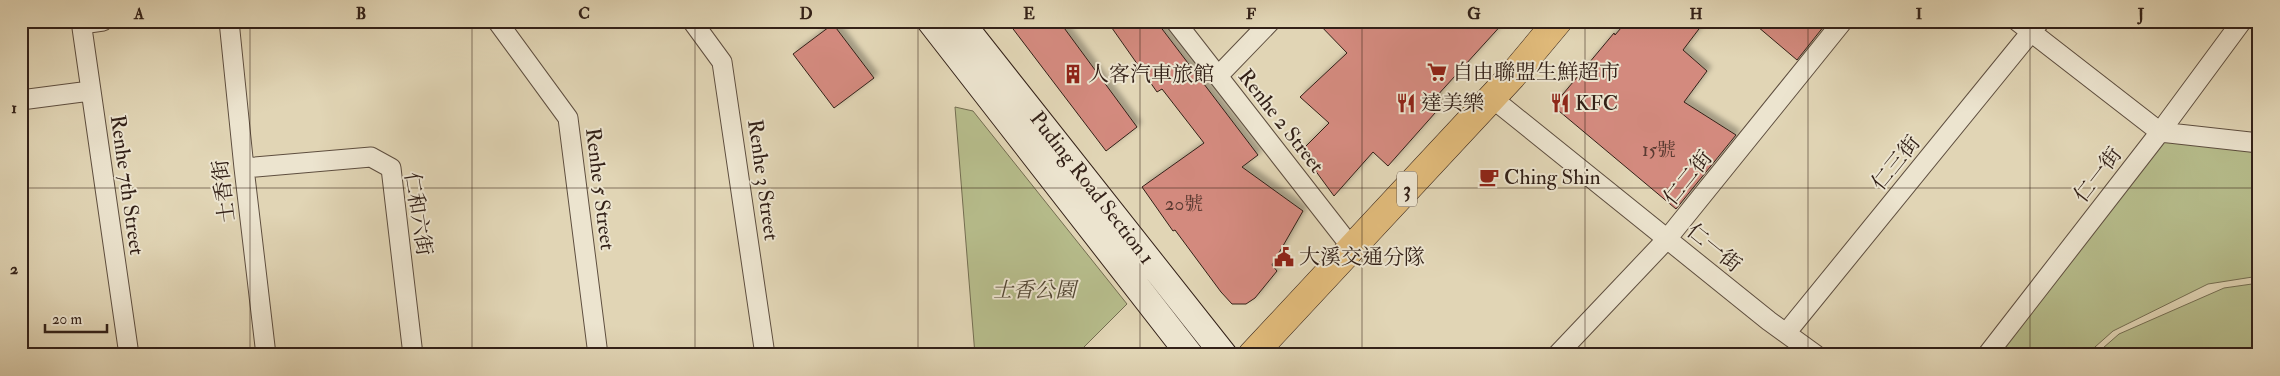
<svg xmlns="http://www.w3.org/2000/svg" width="2280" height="376" font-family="'IM FELL Double Pica','Noto Serif TC',serif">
<defs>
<filter id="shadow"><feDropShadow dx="4.5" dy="-4.5" stdDeviation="2.5" flood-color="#0004"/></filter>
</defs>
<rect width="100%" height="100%" fill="#e1d5b5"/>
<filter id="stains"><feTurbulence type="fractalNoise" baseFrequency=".004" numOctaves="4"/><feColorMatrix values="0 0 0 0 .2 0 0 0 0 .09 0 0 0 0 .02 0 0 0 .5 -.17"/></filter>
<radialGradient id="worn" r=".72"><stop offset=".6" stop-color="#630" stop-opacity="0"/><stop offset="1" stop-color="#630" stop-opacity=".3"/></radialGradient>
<path fill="#b6bc8b" stroke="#746e52" d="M955,107L973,111L1127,304L1076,355H975Z
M2160,134L2259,146V276L2208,284L2113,331L2086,355H1989Z
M2259,283V355H2095L2119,334L2224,288Z"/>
<path fill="#d38a7e" stroke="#332118" filter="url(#shadow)" d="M1007,21H1059L1137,127L1106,151Z
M1107,21H1156L1258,155L1242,167L1303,211L1272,265L1277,271L1255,298L1246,304H1232L1221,292L1175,230L1173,231L1142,187L1204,143L1162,89L1157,92Z
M1316,21H1505L1435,98L1443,104L1388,166L1373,152L1334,196L1301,151L1329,123L1300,97L1347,53Z
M1627,21H1705L1683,50L1707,71L1684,102L1736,135L1676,209L1553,106L1614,33L1615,35Z
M1751,21H1828L1797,60Z
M833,24L874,78L834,108L793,54Z"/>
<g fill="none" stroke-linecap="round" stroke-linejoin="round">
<defs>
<path id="street" d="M81,21L129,355
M229,21L244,168L266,355
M497,21L568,118L598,355
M692,21L722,62L765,355
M1175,21L1352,248
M2017,21L2160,132L2259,143
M82,24L103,21
M1218,76L1271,21
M1492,98L1769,321L1816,355
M21,100L90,91
M244,168L371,157L391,168L413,355
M1786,333L2040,21
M1557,355L1667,239L1843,21
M1987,355L2160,132L2242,21"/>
<path id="secondary" d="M930,21L1190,355
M960,21L1224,355"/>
<path id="primary" d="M1252,355L1512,76L1558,21"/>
</defs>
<use href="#street" stroke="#5e4e3f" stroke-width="21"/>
<use href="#secondary" stroke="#332118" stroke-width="28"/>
<use href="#primary" stroke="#332118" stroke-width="29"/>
<use href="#street" stroke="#ece4cf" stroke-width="19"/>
<use href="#secondary" stroke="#ece4cf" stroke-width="26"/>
<use href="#primary" stroke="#e0ba7a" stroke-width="28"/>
</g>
<path fill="none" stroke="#332118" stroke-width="1" stroke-opacity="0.55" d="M250,21V355M472,21V355M695,21V355M918,21V355M1140,21V355M1362,21V355M1585,21V355M1808,21V355M2030,21V355M21,188H2259"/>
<defs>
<symbol id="supermarket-bare" viewBox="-9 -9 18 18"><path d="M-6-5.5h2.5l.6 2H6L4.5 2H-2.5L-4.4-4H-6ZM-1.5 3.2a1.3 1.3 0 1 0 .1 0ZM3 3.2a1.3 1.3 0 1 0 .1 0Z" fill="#8f2418" stroke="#ece4cf" stroke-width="2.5" paint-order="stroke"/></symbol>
<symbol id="building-bare" viewBox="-9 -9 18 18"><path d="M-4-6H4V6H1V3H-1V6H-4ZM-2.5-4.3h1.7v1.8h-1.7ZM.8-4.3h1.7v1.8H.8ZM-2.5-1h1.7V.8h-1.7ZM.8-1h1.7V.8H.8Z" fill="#8f2418" stroke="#ece4cf" stroke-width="2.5" paint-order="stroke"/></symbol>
<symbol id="restaurant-bare" viewBox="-9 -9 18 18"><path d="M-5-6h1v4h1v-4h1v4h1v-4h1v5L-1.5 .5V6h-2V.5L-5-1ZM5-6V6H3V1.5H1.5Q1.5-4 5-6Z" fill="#8f2418" stroke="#ece4cf" stroke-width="2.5" paint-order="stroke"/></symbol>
<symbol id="cafe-bare" viewBox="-9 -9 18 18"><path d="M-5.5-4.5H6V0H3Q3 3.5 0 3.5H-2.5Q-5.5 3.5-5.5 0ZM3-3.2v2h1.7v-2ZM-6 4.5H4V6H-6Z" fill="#8f2418" stroke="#ece4cf" stroke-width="2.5" paint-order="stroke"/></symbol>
<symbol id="civic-bare" viewBox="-9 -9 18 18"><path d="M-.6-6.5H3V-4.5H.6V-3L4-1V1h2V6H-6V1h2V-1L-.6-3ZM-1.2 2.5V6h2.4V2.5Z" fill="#8f2418" stroke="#ece4cf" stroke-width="2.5" paint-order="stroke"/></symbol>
</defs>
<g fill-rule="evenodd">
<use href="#supermarket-bare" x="1423" y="58" width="28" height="28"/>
<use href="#building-bare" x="1059" y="60" width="28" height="28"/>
<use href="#restaurant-bare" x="1392" y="89" width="28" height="28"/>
<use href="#restaurant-bare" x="1546" y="89" width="28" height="28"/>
<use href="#cafe-bare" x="1475" y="163" width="28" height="28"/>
<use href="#civic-bare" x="1270" y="243" width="28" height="28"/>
</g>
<g text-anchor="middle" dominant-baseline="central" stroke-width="4" stroke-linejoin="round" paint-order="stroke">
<g font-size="19" fill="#5b3b32">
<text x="1659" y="150">15號</text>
<text x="1184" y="204">20號</text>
</g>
<rect fill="#ece4cf" stroke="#6a5c4f" stroke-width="1" x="1397" y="171.5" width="20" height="35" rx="4"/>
<g font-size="20" font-weight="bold" fill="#332118">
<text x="1407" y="189">3</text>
</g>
<g font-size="21" fill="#332118" stroke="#ece4cf" text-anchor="start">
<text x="1452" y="72">自由聯盟生鮮超市</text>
<text x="1088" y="74">人客汽車旅館</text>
<text x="1421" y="103">達美樂</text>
<text x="1575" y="103">KFC</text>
<text x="1504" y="177">Ching Shin</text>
<text x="1299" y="257">大溪交通分隊</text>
</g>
<g font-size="21" fill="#332118" stroke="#ece4cf">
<text transform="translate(1281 121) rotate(52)">Renhe 2 Street</text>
<text transform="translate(1896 163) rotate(-51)">仁三街</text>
<text transform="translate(2098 175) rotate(-52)">仁一街</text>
<text transform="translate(1688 178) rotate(-51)">仁二街</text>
<text transform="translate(763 180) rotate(82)">Renhe 3 Street</text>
<text transform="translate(127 185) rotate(82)">Renhe 7th Street</text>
<text transform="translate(1092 188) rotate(52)">Puding Road Section 1</text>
<text transform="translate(600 189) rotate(83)">Renhe 5 Street</text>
<text transform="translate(224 191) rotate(-97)">士香街</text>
<text transform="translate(418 214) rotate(81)">仁和六街</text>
<text transform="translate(1714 248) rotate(39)">仁一街</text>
</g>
<g font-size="21" font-style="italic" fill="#544835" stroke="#ece4cf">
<text x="1034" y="290">士香公園</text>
</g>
</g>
<rect width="2280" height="376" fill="none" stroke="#e1d5b5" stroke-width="55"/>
<path d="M45 324v8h62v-8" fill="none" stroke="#332118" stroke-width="2.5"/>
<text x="52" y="324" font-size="15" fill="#332118" stroke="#ece4cf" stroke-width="4" paint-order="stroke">20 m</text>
<rect x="28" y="28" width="2224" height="320" fill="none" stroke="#332118" stroke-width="2"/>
<g font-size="16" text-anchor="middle" font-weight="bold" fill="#332118">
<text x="139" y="19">A</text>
<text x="361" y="19">B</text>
<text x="584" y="19">C</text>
<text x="806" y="19">D</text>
<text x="1029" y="19">E</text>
<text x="1251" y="19">F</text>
<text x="1474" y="19">G</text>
<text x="1696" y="19">H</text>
<text x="1919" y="19">I</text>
<text x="2141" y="19">J</text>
<text x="14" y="113">1</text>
<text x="14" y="274">2</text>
</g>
<rect width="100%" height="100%" filter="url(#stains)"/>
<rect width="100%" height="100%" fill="url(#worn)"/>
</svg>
